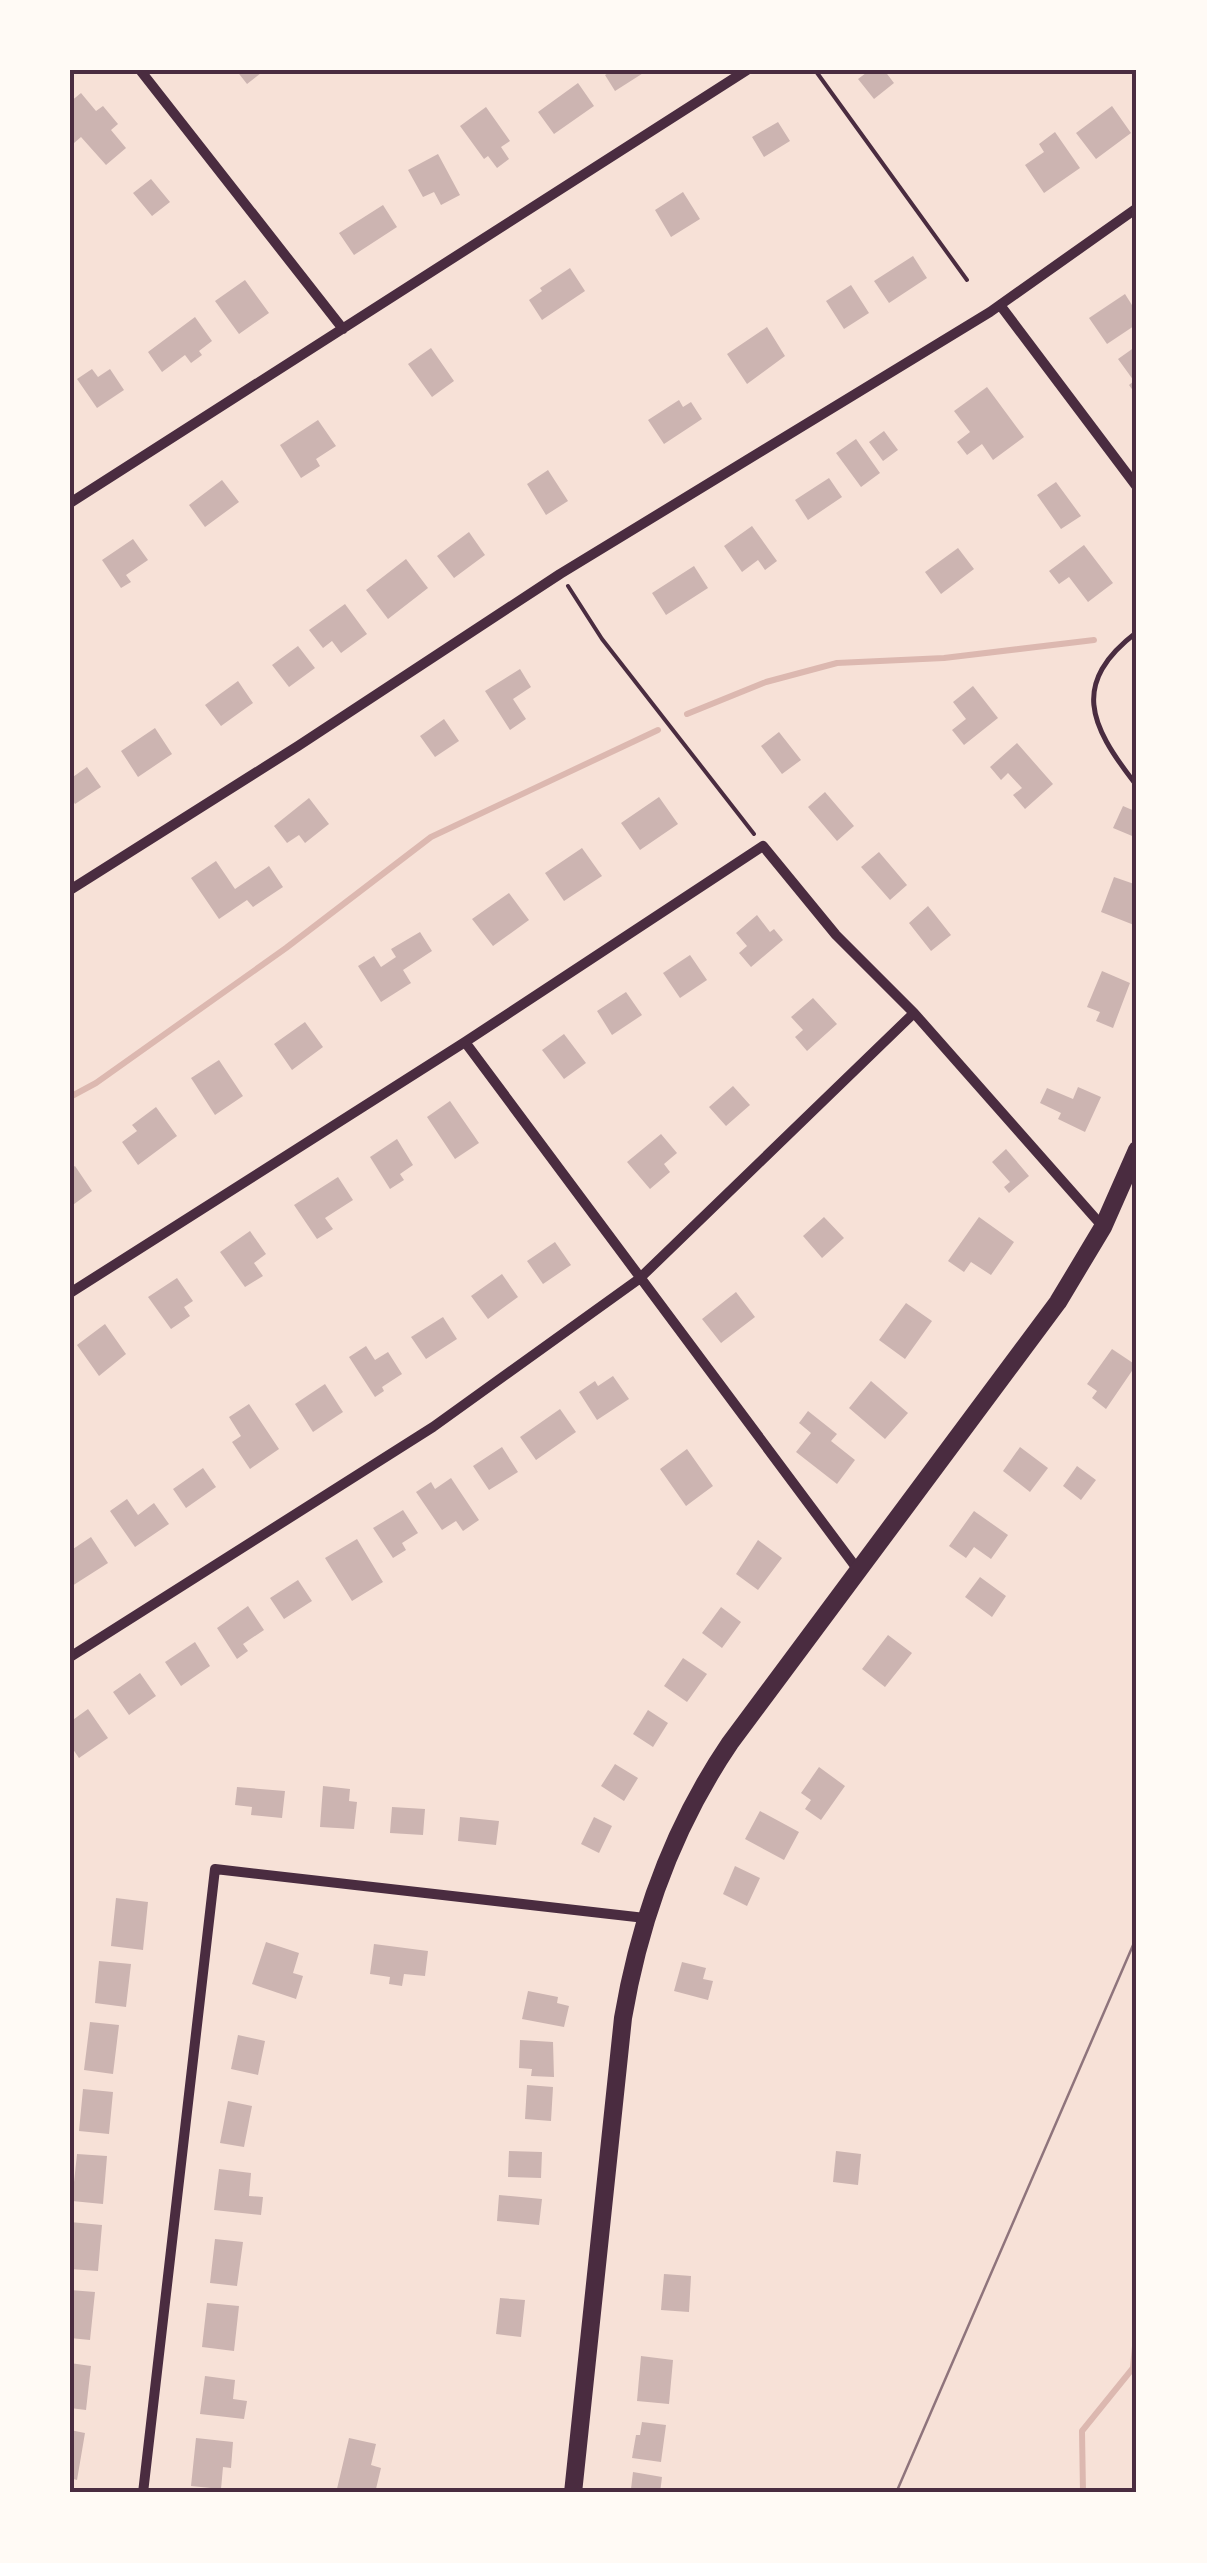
<svg xmlns="http://www.w3.org/2000/svg" width="1207" height="2563" font-family="Cabin,sans-serif">
<rect width="100%" height="100%" fill="#f7e1d7"/>
<g fill="none" stroke-linecap="round" stroke-linejoin="round">
<path stroke="#dcb8b0" stroke-width="6" d="M687,714L766,682L837,663L944,658L1094,640
M70,1097L96,1083L286,948L431,837L658,730
M1083,2493L1082,2431L1133,2368L1137,2324"/>
</g>
<path fill="#ccb4b1" d="M236,70H265L247,84Z
M613,70H648L615,91L605,75Z
M870,70H884L894,83L874,99L858,79Z
M578,83L594,106L554,134L538,112Z
M81,93L96,111L103,106L118,124L111,130L126,148L106,165L81,137L74,143L70,138V102Z
M1112,106L1131,133L1096,159L1076,133Z
M486,107L510,141L501,147L509,159L497,168L488,156L484,159L460,126Z
M778,122L790,141L764,157L752,137Z
M1055,132L1080,168L1044,193L1025,165L1044,152L1039,144Z
M438,154L460,195L441,205L434,192L423,197L408,170Z
M151,179L170,202L152,216L133,193Z
M683,192L700,219L671,237L655,210Z
M383,205L397,227L354,255L339,233Z
M913,256L927,278L889,303L874,281Z
M570,268L585,291L542,320L529,300L542,291L540,288Z
M245,280L269,313L239,334L215,301Z
M851,285L869,313L844,329L826,301Z
M1125,294L1137,313V324L1107,344L1089,318Z
M195,317L212,341L199,351L202,355L191,363L185,355L162,372L148,352Z
M767,327L785,356L747,384L727,354Z
M1135,347L1137,350V396L1129,385L1134,381L1118,359Z
M431,348L454,381L432,397L408,364Z
M92,369L98,377L110,369L124,390L97,408L77,379Z
M987,387L1024,437L993,460L982,444L967,455L957,442L970,432L954,411Z
M679,400L683,407L691,402L702,419L664,444L648,420Z
M318,420L336,446L316,459L320,466L301,478L280,445Z
M884,431L898,450L883,461L869,442Z
M856,439L880,473L861,487L836,453Z
M548,470L568,501L546,515L527,484Z
M829,478L842,497L808,520L795,500Z
M222,480L239,502L205,527L189,505Z
M1056,482L1081,516L1061,529L1037,495Z
M752,526L777,561L765,570L758,560L742,572L724,546Z
M469,532L485,555L454,578L437,556Z
M133,539L148,560L126,575L131,582L121,588L102,560Z
M1084,545L1113,583L1088,602L1069,577L1059,584L1049,571Z
M958,548L974,569L941,594L925,572Z
M406,559L428,588L388,619L366,590Z
M694,566L708,588L666,615L652,593Z
M345,604L367,634L341,653L332,641L323,648L309,630Z
M298,646L315,668L289,687L272,665Z
M520,669L531,687L513,699L526,719L510,730L485,691Z
M238,681L253,703L221,726L205,705Z
M973,686L998,718L964,745L952,730L966,719L953,702Z
M444,719L459,741L435,757L420,736Z
M155,728L172,754L138,777L121,751Z
M779,732L801,760L782,774L761,746Z
M1017,743L1053,784L1025,809L1013,795L1022,788L1008,773L1001,780L990,767Z
M87,767L101,787L75,804L70,796V779Z
M825,792L854,826L837,841L808,807Z
M659,797L678,824L640,850L621,823Z
M309,798L329,824L305,843L299,835L287,843L274,826Z
M1123,806L1137,812V838L1113,828Z
M582,848L602,876L564,901L545,873Z
M879,852L907,885L890,900L861,867Z
M216,861L235,889L269,866L283,887L253,907L247,900L219,919L191,878Z
M1114,877L1137,885L1134,925L1101,912Z
M509,893L529,920L493,946L472,919Z
M928,906L951,935L931,951L909,923Z
M757,915L770,932L774,929L783,940L751,967L739,953L747,946L736,933Z
M420,932L432,951L403,970L411,983L381,1002L358,966L374,956L381,967L396,957L391,949Z
M690,955L707,980L680,998L663,973Z
M1102,971L1130,983L1113,1028L1096,1021L1100,1012L1087,1007Z
M626,992L642,1015L612,1035L597,1011Z
M813,998L837,1024L807,1051L795,1037L803,1030L791,1017Z
M305,1022L323,1047L292,1070L274,1044Z
M564,1034L586,1063L564,1079L542,1050Z
M219,1060L243,1096L215,1115L191,1078Z
M733,1086L750,1105L726,1126L709,1107Z
M1078,1087L1101,1097L1085,1132L1058,1119L1061,1113L1040,1103L1047,1088L1073,1099Z
M450,1101L479,1143L455,1159L427,1117Z
M156,1107L177,1136L138,1165L122,1142L137,1131L132,1125Z
M661,1134L677,1153L664,1164L670,1172L650,1189L627,1162Z
M397,1139L413,1165L400,1174L404,1180L390,1189L370,1157Z
M1006,1149L1029,1176L1009,1193L1004,1187L1010,1182L992,1162Z
M75,1166L92,1191L70,1207V1169Z
M338,1177L353,1200L325,1218L333,1229L317,1239L294,1205Z
M824,1217L844,1238L822,1258L803,1236Z
M979,1217L1014,1242L991,1275L971,1262L964,1272L948,1261Z
M250,1231L266,1254L254,1263L263,1276L245,1287L220,1252Z
M555,1242L571,1265L543,1284L527,1261Z
M502,1274L518,1297L488,1319L471,1296Z
M177,1278L193,1301L184,1307L190,1316L171,1329L148,1297Z
M736,1292L755,1317L721,1343L702,1319Z
M906,1303L932,1321L905,1359L879,1340Z
M443,1317L457,1339L426,1359L411,1337Z
M105,1324L126,1354L99,1376L77,1345Z
M366,1346L375,1360L388,1352L402,1374L382,1387L384,1391L375,1397L349,1357Z
M1112,1349L1136,1365L1106,1409L1092,1398L1097,1391L1087,1384Z
M613,1376L629,1399L597,1420L579,1392L595,1381L598,1386Z
M871,1381L908,1413L885,1439L849,1408Z
M325,1384L343,1412L313,1432L295,1404Z
M249,1404L279,1449L250,1469L232,1442L241,1436L229,1417Z
M560,1409L576,1432L536,1460L520,1437Z
M808,1411L837,1434L831,1441L855,1460L837,1484L796,1452L811,1433L799,1423Z
M502,1447L518,1472L489,1490L473,1466Z
M1020,1447L1048,1468L1030,1492L1003,1471Z
M687,1449L713,1486L686,1506L660,1469Z
M1077,1466L1096,1480L1081,1500L1063,1486Z
M203,1468L216,1487L186,1508L173,1489Z
M451,1478L479,1520L463,1531L456,1521L442,1530L416,1492L431,1482L435,1489Z
M127,1499L138,1515L154,1503L169,1524L135,1547L110,1511Z
M403,1510L418,1533L402,1543L406,1550L393,1558L373,1528Z
M974,1511L1008,1535L991,1559L974,1547L966,1558L949,1546Z
M91,1537L108,1563L72,1586L70,1551Z
M357,1539L383,1582L352,1601L325,1558Z
M758,1540L782,1558L758,1590L736,1574Z
M980,1577L1006,1596L992,1617L965,1597Z
M298,1580L312,1601L284,1619L270,1598Z
M248,1606L264,1630L243,1644L248,1651L237,1659L217,1628Z
M721,1607L741,1622L722,1648L702,1633Z
M888,1635L912,1653L885,1687L862,1669Z
M195,1642L210,1666L181,1686L165,1662Z
M683,1658L707,1674L687,1702L664,1686Z
M140,1673L156,1696L129,1715L113,1692Z
M88,1709L108,1738L79,1758L70,1745V1722Z
M648,1710L668,1723L653,1747L633,1734Z
M615,1764L638,1778L624,1801L601,1786Z
M819,1767L845,1786L821,1820L805,1809L811,1800L801,1793Z
M323,1786L350,1789L349,1801L357,1802L354,1829L320,1827Z
M237,1787L285,1791L282,1818L251,1815L252,1807L235,1805Z
M392,1807L425,1809L423,1835L390,1833Z
M760,1811L799,1832L784,1860L745,1839Z
M460,1817L499,1821L496,1845L458,1841Z
M594,1817L612,1826L599,1853L581,1844Z
M735,1866L760,1878L747,1906L723,1894Z
M116,1898L148,1902L143,1950L111,1946Z
M266,1942L299,1953L293,1973L303,1976L296,1999L252,1984Z
M374,1944L428,1951L425,1976L404,1974L402,1986L389,1984L390,1977L370,1974Z
M99,1961L131,1964L126,2007L95,2003Z
M682,1962L706,1968L703,1979L713,1981L708,2000L674,1991Z
M528,1991L558,1997L557,2003L569,2006L564,2027L522,2019Z
M90,2022L119,2025L113,2074L84,2070Z
M238,2035L265,2041L258,2075L231,2069Z
M520,2040L553,2042L554,2077L531,2076L532,2069L519,2068Z
M527,2085L553,2087L551,2121L525,2119Z
M83,2089L113,2092L109,2134L79,2131Z
M228,2101L252,2106L244,2147L220,2143Z
M509,2151L542,2152L541,2178L508,2177Z
M836,2151L861,2154L858,2185L833,2182Z
M77,2154L107,2156L103,2204L72,2201Z
M219,2169L251,2173L249,2196L263,2197L261,2215L214,2210Z
M499,2195L542,2199L539,2225L497,2221Z
M70,2222L102,2225L98,2271L70,2269Z
M215,2239L243,2242L237,2286L210,2283Z
M664,2274L691,2276L689,2312L661,2310Z
M70,2290L95,2292L90,2340L70,2338Z
M500,2298L525,2300L521,2337L496,2334Z
M207,2303L239,2306L234,2351L202,2347Z
M641,2356L673,2360L669,2404L637,2401Z
M70,2363L91,2366L86,2410L70,2408Z
M205,2376L235,2380L233,2399L247,2401L244,2419L200,2414Z
M642,2422L666,2425L661,2462L632,2458L636,2435H640Z
M70,2430L85,2433L77,2480L70,2478Z
M196,2438L233,2442L231,2468L223,2467L221,2489L191,2486Z
M349,2438L376,2444L371,2465L381,2468L375,2493H336Z
M633,2472L662,2477L660,2493H635L636,2490L631,2489Z"/>
<g fill="none" stroke-linecap="round" stroke-linejoin="round">
<path stroke="#4a2c40" stroke-width="4" d="M815,70L967,280
M568,586L602,639L754,834"/>
<path stroke="#4a2c40" stroke-width="5" d="M1134,782C1090,725 1070,683 1137,632"/>
<path stroke="#4a2c40" stroke-width="10" d="M140,70L343,329
M1000,305L1137,487
M70,503L747,70
M70,890L298,746L560,574L990,312L1137,208
M465,1042L858,1570
M70,1293L465,1042L763,846L836,935L914,1013L1103,1227
M70,1657L433,1427L639,1279L914,1013
M143,2493L215,1869L645,1918"/>
<path stroke="#4a2c40" stroke-width="18" d="M573,2493L623,2018C640,1918 673,1827 730,1743L1058,1302L1103,1227L1137,1150"/>
<path stroke="#8f747c" stroke-width="2.5" d="M896,2493L1137,1936"/>
</g>
<rect width="1207" height="2563" fill="none" stroke="#fffaf5" stroke-width="145"/>
<rect x="72" y="72" width="1062" height="2418" fill="none" stroke="#4a2c40" stroke-width="4"/>
</svg>
